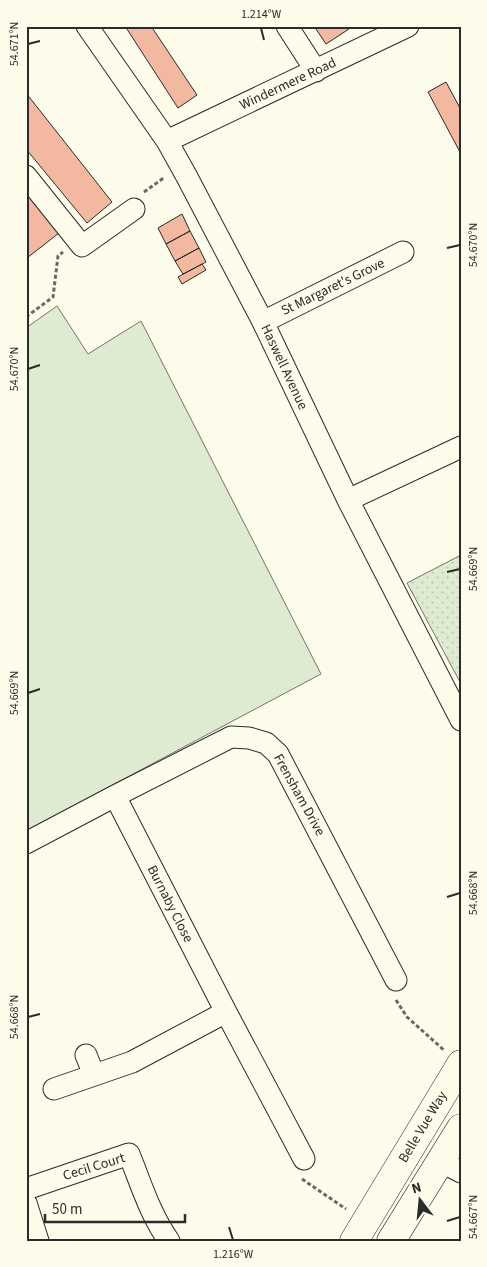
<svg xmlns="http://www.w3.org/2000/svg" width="487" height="1267" font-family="'Source Sans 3',sans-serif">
<defs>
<pattern id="grass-dots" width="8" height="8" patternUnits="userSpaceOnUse" patternTransform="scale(1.25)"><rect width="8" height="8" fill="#deebd1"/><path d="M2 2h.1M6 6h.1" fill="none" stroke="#bfcab4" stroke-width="1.8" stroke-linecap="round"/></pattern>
</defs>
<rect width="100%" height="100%" fill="#fdfbea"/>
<path fill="url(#grass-dots)" stroke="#74746e" d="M461,555V684L407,583Z"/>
<path fill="#deebd1" stroke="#74746e" d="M57,306L88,354L141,321L321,674L26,831V328Z"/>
<path fill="#f2b8a0" stroke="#2b2b2b" d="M125,26H151L197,95L178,108Z
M314,26H348L349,29L326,44Z
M446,82L461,110V154L428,92Z
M26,93L112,202L87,223L26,149Z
M26,193L59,233L27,258L26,257Z
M182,214L190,231L166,244L158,228Z
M190,231L199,248L175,261L166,244Z
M199,248L206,262L183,274L175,261Z
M202,264L206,270L182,284L178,277Z"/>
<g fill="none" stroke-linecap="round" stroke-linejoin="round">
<defs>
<path id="minor" d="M87,26L167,141L187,177L263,322L348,500L461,720
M287,26L316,71
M167,141L408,26
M26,176L82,246L134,209
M263,322L403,252
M348,500L461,447
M115,796L226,1012L304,1159
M26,843L115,796L231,737L249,738L266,743L278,754L396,980
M86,1055L94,1075
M54,1089L132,1062L226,1012
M440,1161L461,1172
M26,1189L129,1154C141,1184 150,1214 169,1241
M26,1203L38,1241"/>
<path id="highway" d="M354,1241L461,1064
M391,1241L461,1128"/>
</defs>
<use href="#minor" stroke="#2b2b2b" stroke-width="23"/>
<use href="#highway" stroke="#2b2b2b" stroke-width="29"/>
<path stroke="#6a6964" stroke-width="3" stroke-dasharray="4 2.5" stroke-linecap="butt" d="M144,192L165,177
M26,317L53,297L58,256L63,252
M396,1000L407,1017L445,1051
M302,1179L346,1209"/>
<use href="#minor" stroke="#fdfbea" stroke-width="21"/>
<use href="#highway" stroke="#fdfbea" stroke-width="28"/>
</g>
<path fill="none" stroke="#2b2b2b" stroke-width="2" d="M261,28L264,40M28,44L40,41M447,248L460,245M28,369L40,365M447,572L460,569M28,693L40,689M447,897L460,893M28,1017L40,1014M447,1221L460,1217M229,1227L233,1240"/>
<g text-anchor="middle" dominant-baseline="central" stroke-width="4" stroke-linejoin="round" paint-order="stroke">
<g font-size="14" fill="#2b2b2b" stroke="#fdfbea">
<text transform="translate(288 84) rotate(-25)">Windermere Road</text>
<text transform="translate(333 287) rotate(-26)">St Margaret's Grove</text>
<text transform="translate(284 367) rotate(65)">Haswell Avenue</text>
<text transform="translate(299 795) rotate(61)">Frensham Drive</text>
<text transform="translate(170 904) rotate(63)">Burnaby Close</text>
<text transform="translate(423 1127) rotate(-59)">Belle Vue Way</text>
<text transform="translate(94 1167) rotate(-17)">Cecil Court</text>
</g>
</g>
<rect width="487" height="1267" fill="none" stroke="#fdfbea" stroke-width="55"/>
<g transform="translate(420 1200) rotate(344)" stroke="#fdfbea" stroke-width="4" paint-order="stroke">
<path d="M0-4L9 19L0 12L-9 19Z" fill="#2b2b2b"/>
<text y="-8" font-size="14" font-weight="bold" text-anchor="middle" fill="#2b2b2b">N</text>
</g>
<path d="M45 1214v8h140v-8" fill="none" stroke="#2b2b2b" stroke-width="2.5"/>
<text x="52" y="1214" font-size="15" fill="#2b2b2b" stroke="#fdfbea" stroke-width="4" paint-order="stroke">50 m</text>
<rect x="28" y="28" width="432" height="1212" fill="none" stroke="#2b2b2b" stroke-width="2"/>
<g font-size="12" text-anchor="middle" fill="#2b2b2b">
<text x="261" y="18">1.214°W</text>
<text transform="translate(14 44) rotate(-90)" y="4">54.671°N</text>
<text transform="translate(473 245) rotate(-90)" y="4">54.670°N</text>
<text transform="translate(14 369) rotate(-90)" y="4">54.670°N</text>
<text transform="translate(473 569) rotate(-90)" y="4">54.669°N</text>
<text transform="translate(14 693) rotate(-90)" y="4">54.669°N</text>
<text transform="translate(473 893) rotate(-90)" y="4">54.668°N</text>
<text transform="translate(14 1017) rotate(-90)" y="4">54.668°N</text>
<text transform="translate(473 1217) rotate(-90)" y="4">54.667°N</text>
<text x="233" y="1258">1.216°W</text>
</g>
</svg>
